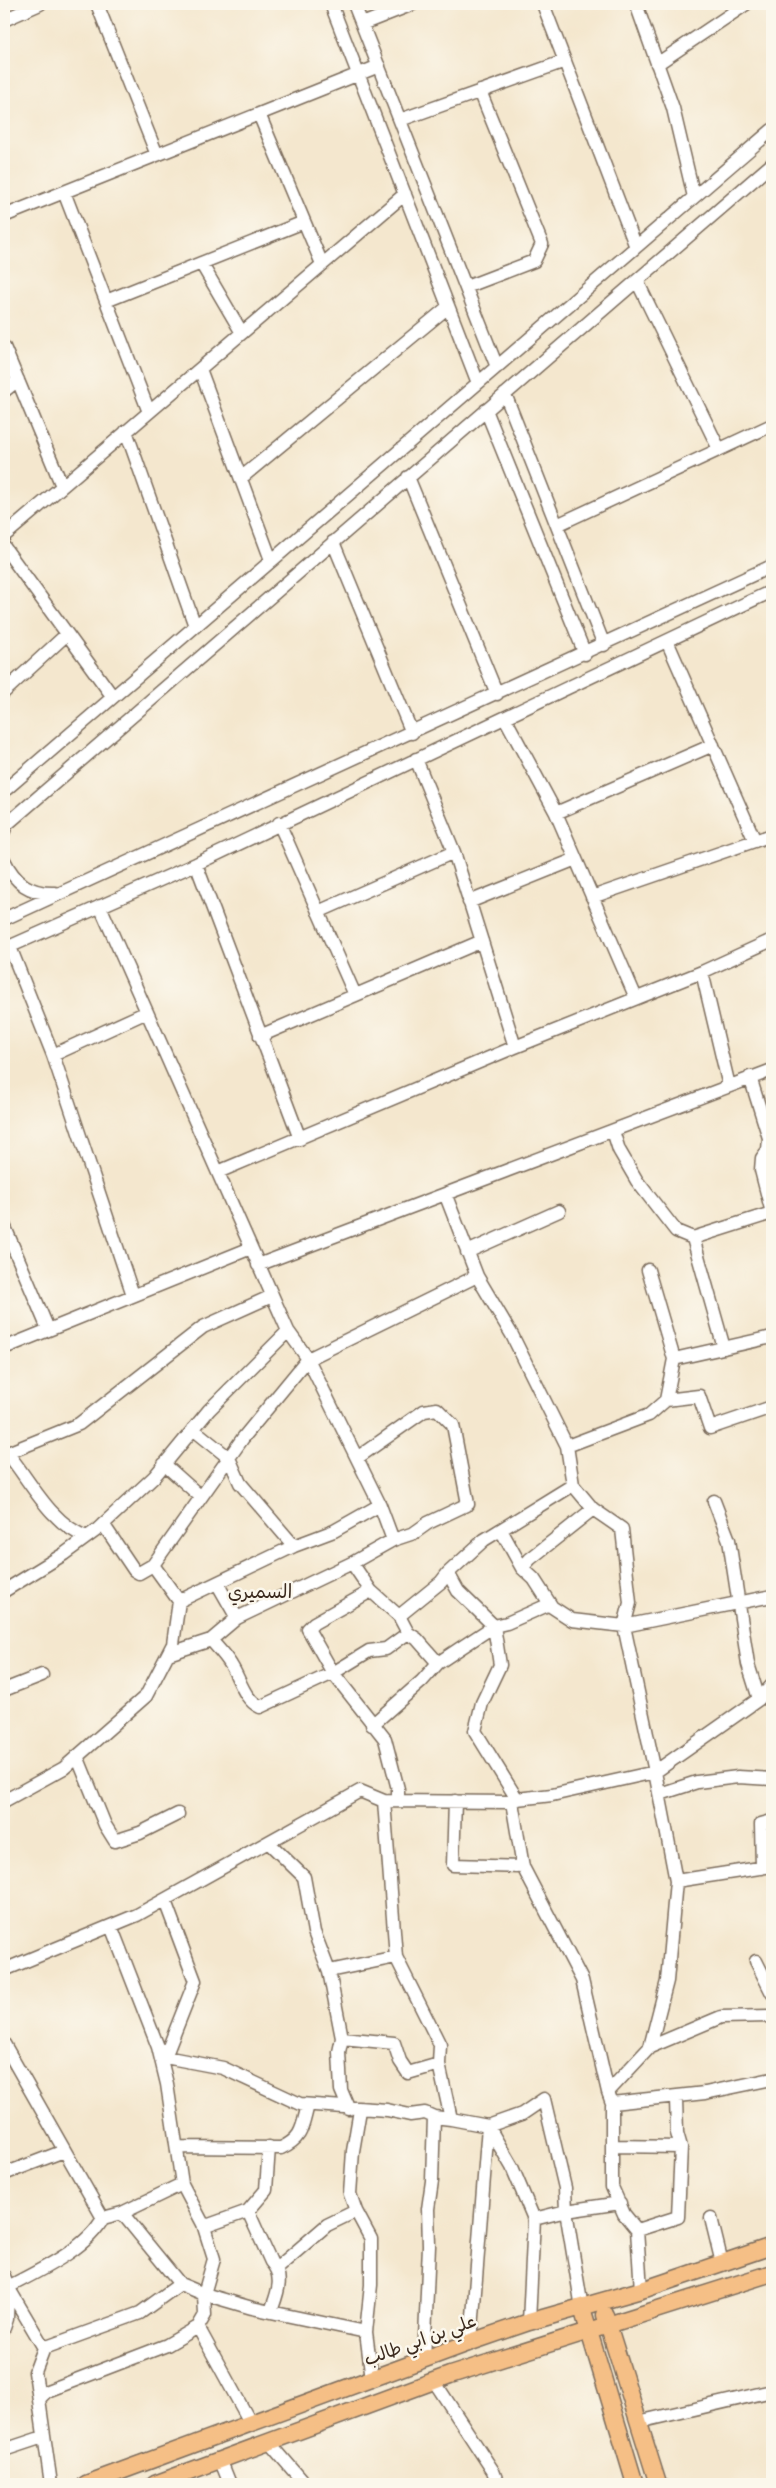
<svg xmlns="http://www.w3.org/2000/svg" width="776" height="2488" font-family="Itim,'Playpen Sans Arabic',sans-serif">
<rect width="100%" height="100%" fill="#fbf7ec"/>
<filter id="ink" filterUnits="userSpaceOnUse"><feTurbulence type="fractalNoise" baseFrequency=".02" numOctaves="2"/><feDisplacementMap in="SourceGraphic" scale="10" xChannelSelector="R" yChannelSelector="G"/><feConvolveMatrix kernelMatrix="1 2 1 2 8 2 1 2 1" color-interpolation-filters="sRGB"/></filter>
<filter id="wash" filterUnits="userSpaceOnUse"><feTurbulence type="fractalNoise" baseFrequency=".0096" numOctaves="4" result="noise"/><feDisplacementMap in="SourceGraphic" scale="20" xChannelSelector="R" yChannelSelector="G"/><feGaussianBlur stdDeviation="1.12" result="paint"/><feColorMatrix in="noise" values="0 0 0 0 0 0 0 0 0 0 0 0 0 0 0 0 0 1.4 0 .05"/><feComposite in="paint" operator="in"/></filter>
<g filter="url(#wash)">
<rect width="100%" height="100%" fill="#f4e7ce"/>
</g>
<g filter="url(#ink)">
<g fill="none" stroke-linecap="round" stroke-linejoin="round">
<defs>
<path id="minor" d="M97,4L157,155
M331,4L478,383
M354,4L497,367
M543,4L636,247
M636,4L673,108L694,197
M4,20L40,4
M362,24L413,4
M657,64L746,4
M259,114L322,264
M400,120L565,61
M64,192L149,412
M4,216L379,66
M201,263L242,333
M637,281L719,449
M466,287L534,261L542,244L480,91
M106,301L304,222
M4,347L62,486
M200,369L271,560
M4,391L18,380
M505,394L604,645
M486,410L585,654
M126,431L195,626
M408,477L497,694
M241,478L448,307
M557,525L772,425
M4,536L405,194
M333,542L412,733
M4,547L113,697
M667,641L755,841
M4,692L67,634
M505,718L556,813L636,998
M416,759L454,852L515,1047
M4,791L772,130
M556,813L713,745
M279,823L355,995
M4,831L6,825L772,164
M4,860C15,883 30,894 55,893
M196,864L300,1139
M592,897L772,835
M469,902L576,859
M318,912L454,852
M4,919L772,566
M10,947L53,1055L133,1295
M4,949L196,864L772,591
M702,972L729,1086
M260,1036L482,941
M53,1055L147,1012
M750,1077L769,1138L768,1150L762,1158L761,1170L772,1213
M613,1131L619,1150L637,1181L676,1231L693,1238
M218,1172L515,1047L702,972L772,940
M446,1196L477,1276L512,1335L567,1446L573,1485L593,1509L622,1529L630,1603L624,1626L655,1772L676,1881L667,1981L650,2047L608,2092L612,2103V2187L624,2214L637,2230L641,2290
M4,1225L48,1329
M467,1252L559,1211
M258,1265L772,1070
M648,1270L674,1359L666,1400
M4,1348L251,1248
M724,1348L693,1238L772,1213
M674,1359L772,1337
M193,1429L229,1458L240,1483L294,1546
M567,1446L649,1415L666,1400L699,1396L710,1428L772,1407
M4,1454L12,1459C32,1485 54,1526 87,1537
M5,1454L79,1424L203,1327L272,1296
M164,1464L201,1497
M714,1501L729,1540L748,1664L759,1699
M103,1524L134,1570L139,1573L153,1565
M501,1530L522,1568L534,1579L552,1607L572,1620L624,1626L772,1596
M393,1540L380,1505L308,1359L477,1276
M352,1563L371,1591L399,1616L408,1633L417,1639L438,1663
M522,1568L530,1559L593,1509
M448,1573L458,1591L494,1626L500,1665L482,1703L475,1731L517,1799
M217,1583L237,1618
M4,1591L64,1554L98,1529L154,1477L209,1410L288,1331
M371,1591L314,1623L308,1629L333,1673L385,1739L398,1789V1801
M179,1601L294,1546L334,1531L380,1505
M399,1616L441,1582L448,1573L484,1540L573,1485
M211,1640C218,1648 226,1656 231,1665C240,1679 244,1700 260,1707L333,1673L369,1651L386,1649L408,1633
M168,1654L211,1640L237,1618L352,1563L393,1540L414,1533L428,1523L468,1504L453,1425L437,1409L424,1411L357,1458
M4,1690L42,1675
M372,1725L422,1681L438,1663L462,1647L494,1626L507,1623L550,1604
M77,1756L105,1825L115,1841L140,1833L178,1814
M660,1794L697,1782L738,1777L772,1779
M4,1801L64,1768L146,1696L173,1644L179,1601L153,1565L243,1438L308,1359L288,1331L100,906
M455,1801L453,1865L523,1867
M512,1802L523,1867L582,1980L608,2092
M269,1843L304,1877L314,1932L329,1971L342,2038L339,2052L341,2090L349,2109
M762,1868L761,1824L772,1821
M676,1881L772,1866
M165,1901L195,1981L165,2057
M111,1926L158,2047L167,2084L182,2184L203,2224L214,2259L204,2294L252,2308L366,2332
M756,1961L772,1993
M4,1970L137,1915L360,1791L384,1801
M329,1971L396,1957
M342,2038L394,2043L400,2061L408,2073L439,2064
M4,2044L103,2218L122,2213L180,2284L204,2294L205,2315L198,2327L250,2422
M158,2047L165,2057L223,2068L300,2104L387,2110L410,2115L425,2113L434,2117L451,2119
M650,2047L721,2017L772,2016
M612,2103L705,2093L772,2079
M360,2110L353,2151L350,2194L356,2211L371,2239V2285L366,2332L372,2379
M612,2146L681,2147
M177,2147L281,2148C303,2138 302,2127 308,2105
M4,2174L64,2151
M248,2211L271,2262C285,2277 277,2294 271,2311
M122,2213L182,2184
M711,2218L722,2263
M203,2224L209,2225L248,2211L266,2190L269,2147
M637,2230L678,2217L681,2147L677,2133L676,2098
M277,2268L327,2225L356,2211
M4,2276L8,2287L44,2348L35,2372L51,2484
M582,2308L566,2211L620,2203
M529,2322L534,2219L512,2167L488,2126L451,2119L439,2064L440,2045L396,1957L384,1801L512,1802L517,1799L552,1795L655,1772L759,1699L772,1685
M4,2328L7,2319L8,2287C38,2271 87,2249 103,2218
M471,2342L488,2126L522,2114L544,2099L565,2188L566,2211L534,2219
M44,2348L140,2313L180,2284
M424,2360L429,2246L428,2209L432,2181L434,2117
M434,2381L493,2471L498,2484
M39,2399L47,2391L167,2345L198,2327
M638,2422L772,2391
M268,2441L305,2484
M4,2450L37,2439
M220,2459L230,2484"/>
<path id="major" d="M582,2308L635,2484
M605,2315L658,2484
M86,2484L471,2342L529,2322L648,2288L772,2246
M155,2484L450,2375L772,2273"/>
</defs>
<use href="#minor" stroke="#7c6c5c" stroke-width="15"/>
<use href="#major" stroke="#7c6c5c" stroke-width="19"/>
<use href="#minor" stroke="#fff" stroke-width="12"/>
<use href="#major" stroke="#f5bf86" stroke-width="16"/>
</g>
</g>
<g text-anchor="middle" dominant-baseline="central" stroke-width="5" stroke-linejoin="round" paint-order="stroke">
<g font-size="18" fill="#3b2a1e" stroke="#fbf7ec">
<text transform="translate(420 2340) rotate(-20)">علي بن ابي طالب</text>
</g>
<g font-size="19" fill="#3b2a1e" stroke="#fbf7ec">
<text x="260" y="1591">السميري</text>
</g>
</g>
<rect width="776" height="2488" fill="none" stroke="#fbf7ec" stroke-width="20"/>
</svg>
